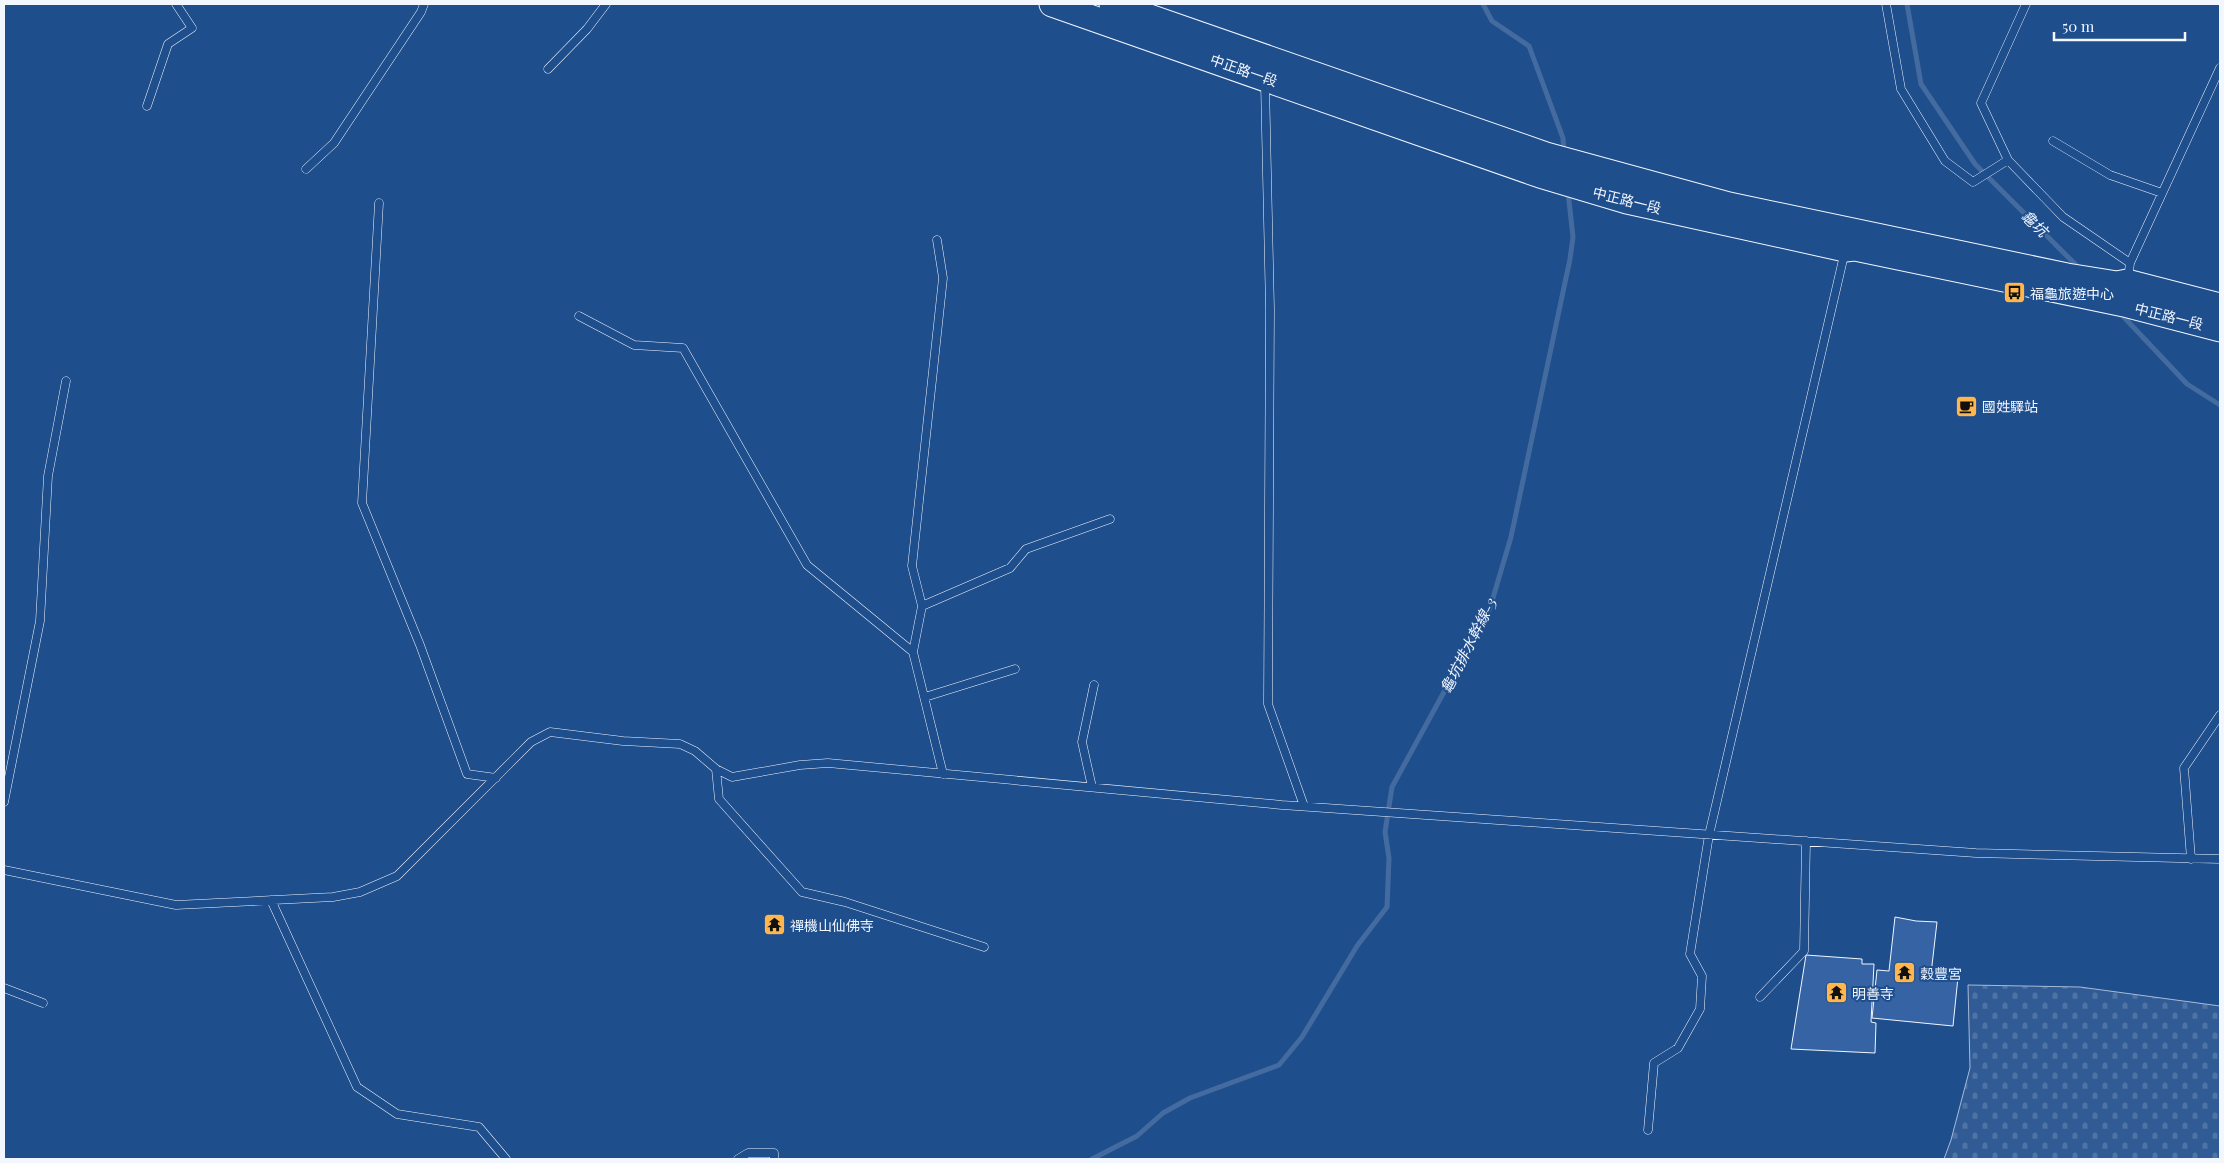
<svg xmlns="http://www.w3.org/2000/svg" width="2224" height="1163" font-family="'Playfair Display','Noto Sans TC',serif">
<defs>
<pattern id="cemetery-stones" width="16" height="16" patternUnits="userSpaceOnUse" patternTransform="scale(1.25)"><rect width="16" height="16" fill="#305b95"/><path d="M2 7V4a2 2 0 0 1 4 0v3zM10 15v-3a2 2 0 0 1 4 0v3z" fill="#4e73a5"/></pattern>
</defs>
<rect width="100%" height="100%" fill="#1f4e8c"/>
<path fill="url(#cemetery-stones)" stroke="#a8bbd7" d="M1968,985L2080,987L2220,1006V1159H1944L1951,1140L1970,1068Z"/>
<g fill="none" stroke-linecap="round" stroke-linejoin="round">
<path stroke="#446ba0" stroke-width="5" d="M1483,4L1492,21L1529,46L1563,138L1564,154
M1907,4L1921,84L1975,164L2079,268
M2120,313L2187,384L2220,405
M1092,1159L1137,1136L1163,1113L1190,1098L1279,1065L1302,1037L1357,946L1387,907L1389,858L1385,832L1392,787L1490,608L1511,537L1570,259L1573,237L1568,192"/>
</g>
<path fill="#3563a3" stroke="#f2f6ff" d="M1895,917L1916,921L1937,922L1931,974L1958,977L1953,1026L1872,1018L1877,970L1889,971Z
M1806,955L1862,959V964H1874L1871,1022L1876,1023L1875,1053L1791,1049Z"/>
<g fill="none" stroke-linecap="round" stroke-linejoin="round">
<defs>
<path id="lane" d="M1886,4L1901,89L1945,161L1973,182L2008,160
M2026,4L1981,103L2008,160L2063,217L2130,263
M548,69L587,29L606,4
M1265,84L1270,309L1268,704L1304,806
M147,106L168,44L192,28L176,4
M2053,141L2110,175L2162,193
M306,169L334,143L421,12L424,4
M379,203L362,503L420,645L467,774L496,778
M2128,280L2130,263L2220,68
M579,316L634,345L683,348L807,565L913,652L943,774
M922,606L1010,568L1026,549L1110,519
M913,652L922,606L912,566L943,278L937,240
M925,697L1015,669
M716,769L719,799L802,892L845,902L984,947
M1092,787L1082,742L1094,685
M4,802L40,621L48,476L66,381
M2191,859L2184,768L2220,715
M4,870L176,905L333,897L360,892L397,876L531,742L550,732L623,741L680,744L695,751L716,769L732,777L800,765L828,763L1282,805L1976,853L2220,859
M271,900L357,1087L397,1114L479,1127L506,1159
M4,988L43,1003
M1760,997L1804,951L1806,841
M1648,1130L1654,1063L1678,1048L1700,1009L1702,976L1690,954L1709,835L1845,251
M738,1159L748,1153H774V1159"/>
<path id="primary" d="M1052,4L1540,175L1627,201L1845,249L1855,248L2124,304L2220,329
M1112,4L1546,155L1729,205L2067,276L2117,284L2127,282L2220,306"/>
</defs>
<use href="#lane" stroke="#f2f6ff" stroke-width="9"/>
<use href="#primary" stroke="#f2f6ff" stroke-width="27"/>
<use href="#lane" stroke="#1f4e8c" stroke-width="8"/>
<use href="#primary" stroke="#1f4e8c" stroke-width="25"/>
</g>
<defs>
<symbol id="bus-square" viewBox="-11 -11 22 22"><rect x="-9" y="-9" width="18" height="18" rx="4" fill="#ffb74d" stroke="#1f4e8c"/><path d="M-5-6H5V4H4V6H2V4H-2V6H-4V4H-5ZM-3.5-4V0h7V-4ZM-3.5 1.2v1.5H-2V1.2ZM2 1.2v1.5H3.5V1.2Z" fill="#111"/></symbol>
<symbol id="cafe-square" viewBox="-11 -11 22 22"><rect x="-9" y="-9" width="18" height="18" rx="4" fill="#ffb74d" stroke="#1f4e8c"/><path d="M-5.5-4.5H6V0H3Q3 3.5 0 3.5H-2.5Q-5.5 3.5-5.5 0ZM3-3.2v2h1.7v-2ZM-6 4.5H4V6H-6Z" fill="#111"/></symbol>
<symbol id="temple-square" viewBox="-11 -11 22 22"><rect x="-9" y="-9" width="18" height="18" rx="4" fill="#ffb74d" stroke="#1f4e8c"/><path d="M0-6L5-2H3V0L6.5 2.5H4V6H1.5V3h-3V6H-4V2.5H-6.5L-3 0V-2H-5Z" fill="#111"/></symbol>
</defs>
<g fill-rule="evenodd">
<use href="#bus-square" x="2002" y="280" width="25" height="25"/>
<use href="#cafe-square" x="1954" y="394" width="25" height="25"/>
<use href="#temple-square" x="762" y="912" width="25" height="25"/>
<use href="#temple-square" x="1892" y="960" width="25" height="25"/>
<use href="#temple-square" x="1824" y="980" width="25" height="25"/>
</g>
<g text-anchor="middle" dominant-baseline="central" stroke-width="4" stroke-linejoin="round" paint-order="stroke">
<g font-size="14" fill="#f2f6ff" stroke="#1f4e8c">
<text transform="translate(1244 70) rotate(19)">中正路一段</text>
<text transform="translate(1627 200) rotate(14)">中正路一段</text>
<text transform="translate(2169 316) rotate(14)">中正路一段</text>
</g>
<g font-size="14" fill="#f2f6ff" stroke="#1f4e8c" text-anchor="start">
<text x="2030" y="293">福龜旅遊中心</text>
<text x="1982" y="406">國姓驛站</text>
<text x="790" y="925">禪機山仙佛寺</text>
<text x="1920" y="973">穀豐宮</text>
<text x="1852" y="993">明善寺</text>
</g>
<g font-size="15" font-style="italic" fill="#f2f6ff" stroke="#1f4e8c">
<text transform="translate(2035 223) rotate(44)">龜坑</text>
<text transform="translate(1468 645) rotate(-63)">龜坑排水幹線-3</text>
</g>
</g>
<rect width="2224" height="1163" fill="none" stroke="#f2f6ff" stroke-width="10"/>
<path d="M2054 32v8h131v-8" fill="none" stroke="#f2f6ff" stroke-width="2.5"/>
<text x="2062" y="32" font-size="15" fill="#f2f6ff" stroke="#1f4e8c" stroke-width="4" paint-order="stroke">50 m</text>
</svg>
